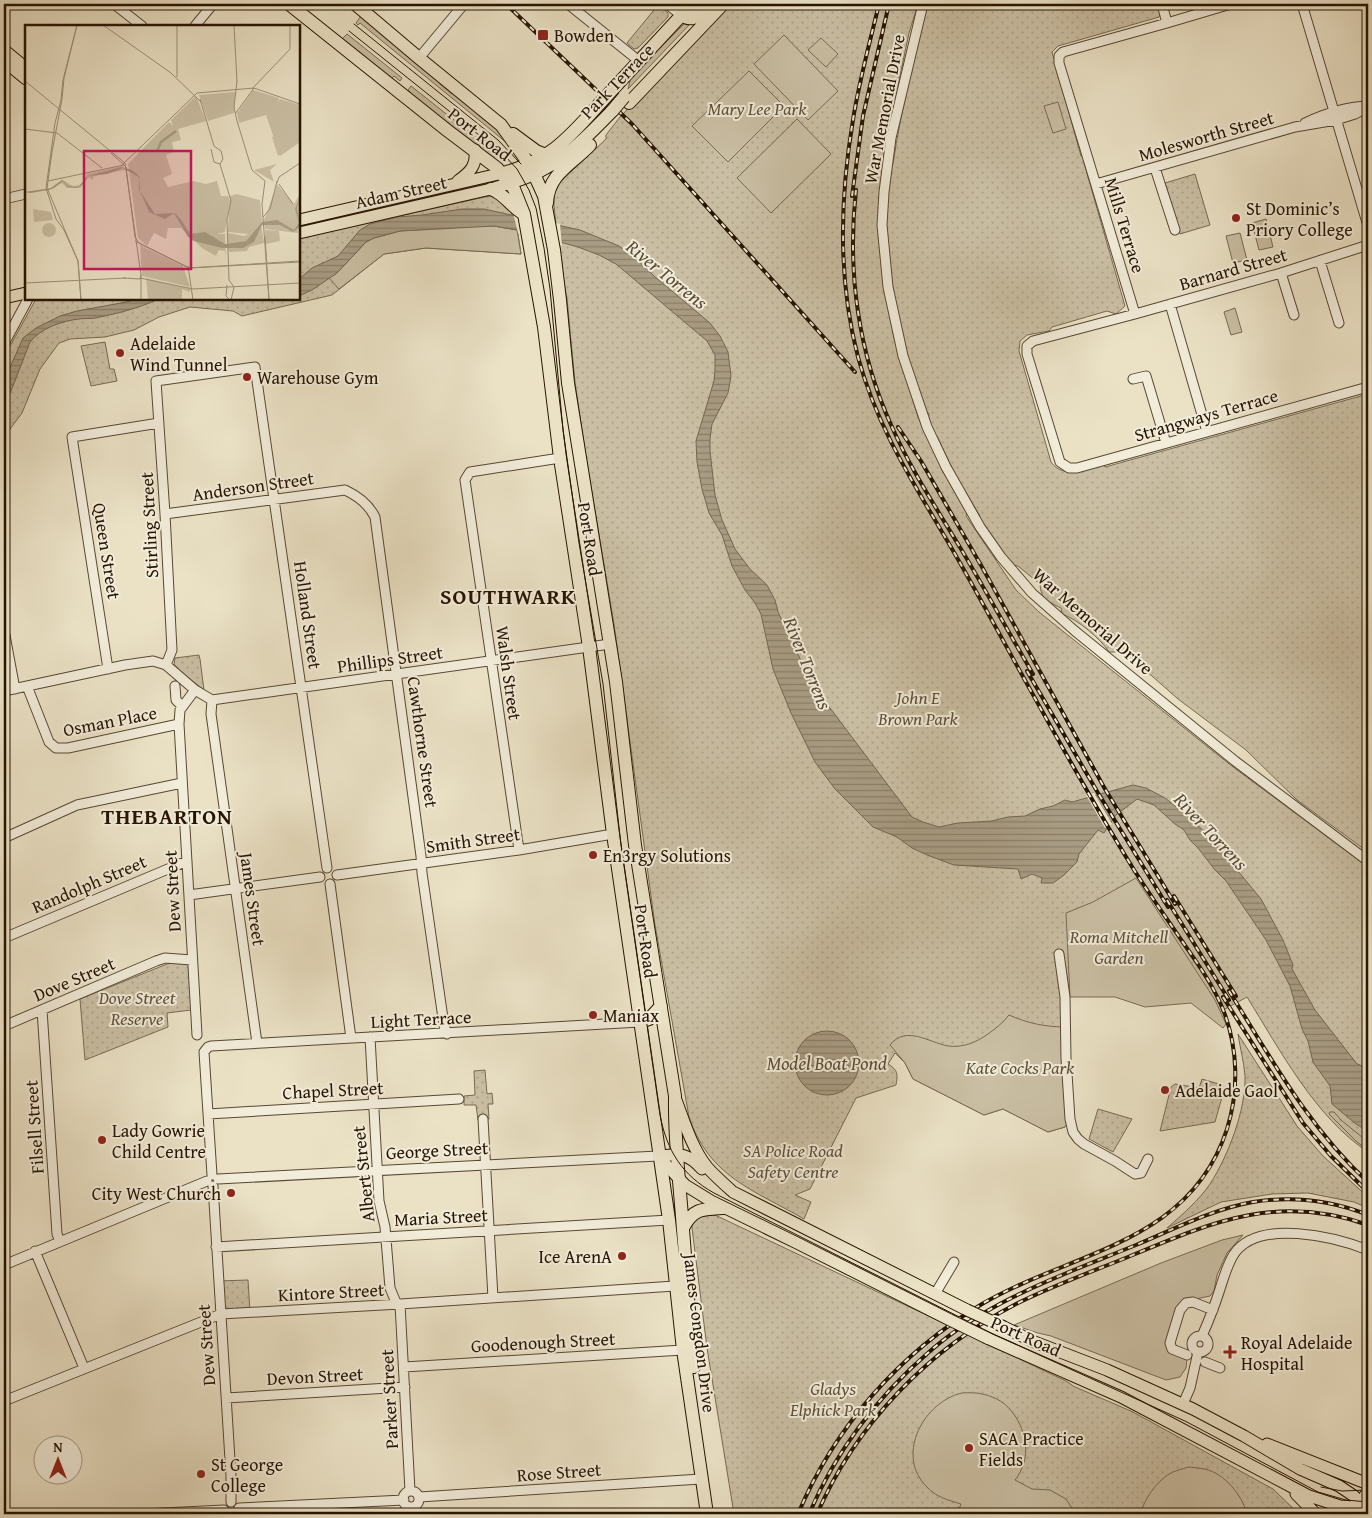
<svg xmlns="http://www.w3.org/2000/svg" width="1372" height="1518" font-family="'Gentium Book Plus',serif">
<defs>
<pattern id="grass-dots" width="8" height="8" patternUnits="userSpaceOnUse" patternTransform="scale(1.25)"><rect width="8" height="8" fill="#cabfa4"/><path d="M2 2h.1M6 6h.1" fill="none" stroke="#ada38b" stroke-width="1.8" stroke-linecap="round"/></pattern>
<pattern id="forest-crowns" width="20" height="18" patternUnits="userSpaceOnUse" patternTransform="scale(1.25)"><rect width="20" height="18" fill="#cabfa4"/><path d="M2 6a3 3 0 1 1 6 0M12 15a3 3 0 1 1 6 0" fill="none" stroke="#ada38b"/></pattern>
<pattern id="water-rules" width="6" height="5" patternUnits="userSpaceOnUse" patternTransform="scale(1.25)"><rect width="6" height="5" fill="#a89c83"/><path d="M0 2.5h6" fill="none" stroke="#897e69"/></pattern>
</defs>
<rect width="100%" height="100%" fill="#ebe2c6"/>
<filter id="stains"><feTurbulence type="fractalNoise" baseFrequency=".004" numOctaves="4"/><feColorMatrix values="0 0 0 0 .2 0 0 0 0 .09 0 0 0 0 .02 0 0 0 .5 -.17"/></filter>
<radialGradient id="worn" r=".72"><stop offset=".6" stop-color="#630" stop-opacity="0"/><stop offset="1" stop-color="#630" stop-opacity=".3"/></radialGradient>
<path fill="url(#grass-dots)" stroke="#786a52" d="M729,4H918L909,33L887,138L885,287L894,338L918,417L942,470L967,513L966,516L1016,590L1039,612L1233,767L1368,867V1152C1315,1117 1280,1050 1247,997L1218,1013L1208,1000L1073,988L1065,997V1127L1048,1132L1003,1109L984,1115L913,1079L905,1063L895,1053L888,1064C898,1070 898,1074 896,1085L856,1098L810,1189L795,1195L811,1202L804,1219C754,1190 709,1177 689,1117L655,925L614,624L586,457L575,382L567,299L559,255L554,205V193L559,183L606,139V135L620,117Z
M927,4H1157L1160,14L1159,17L1058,46L1052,52L1081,156L1086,158L1084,163L1125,306L1116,314L1107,311L1052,327L1049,331L1027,335L1020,341L1019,351L1051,462C1064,480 1086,468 1103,463L1105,467L1368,394V852L1297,800L1246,750L1178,699L1127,654L1119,649L1116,652H1109C1101,639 1077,619 1062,614L1061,608C1047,601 1041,600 1040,584L1018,566L1007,564L975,522L980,516L955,474L937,436L935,438L928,427L929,414L922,405L924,403L918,387L916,385L910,363L909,364C899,317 887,270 885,222C884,209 888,197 888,185C888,177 892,175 889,166L893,164C901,109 915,57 927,4Z
M658,5L668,13V17L638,48L634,49L627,43Z
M1195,174L1210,225L1180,234L1165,183Z
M489,196C517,203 517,230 521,254L426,248L384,254L332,295L242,316L233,311L190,307L159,317L134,330L105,337L70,339L59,343L40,369L22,413L4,437V357L36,299H299V238Z
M105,342L110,369H114L117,381L91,386L81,346Z
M199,655L200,659L204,690L180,671L174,664L175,658Z
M190,960L191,1010L167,1013L168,1027L85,1060L80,999L167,964Z
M1238,1034L1297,1126L1323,1156L1368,1197V1208L1354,1202L1308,1193L1272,1194L1221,1202L1167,1228C1182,1215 1199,1200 1210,1184C1228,1156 1246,1110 1245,1076C1244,1062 1240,1048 1238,1034Z
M485,1070L487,1094L492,1093L493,1104H488L489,1119L478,1120L476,1105H464V1096L475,1095L474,1071Z
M1202,1079L1222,1085L1221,1088L1224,1090L1215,1122L1160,1131L1171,1087L1175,1084L1199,1088Z
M1098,1109L1132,1119L1113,1152L1089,1139Z
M706,1215H715L1066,1381L1073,1386L1133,1412L1273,1489L1299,1514H734L707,1348L692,1228C693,1218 697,1217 706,1215Z
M248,1280L250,1312L221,1314L218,1281Z"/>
<path fill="url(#forest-crowns)" stroke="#786a52" d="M1330,1112H1334L1341,1120L1368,1142V1150L1357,1142L1329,1114Z"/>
<path fill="#cabfa4" stroke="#786a52" d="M361,16L441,80L439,83L452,94L455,92L500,132L507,143L360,23L358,25L356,23Z
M686,22H692L628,89L630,81L622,85Z
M347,34L402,78L400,81L394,76L391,79L342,39Z
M784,35L838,91L808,120L754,64Z
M821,38L838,54L826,67L808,50Z
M749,71L784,106L728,162L692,126Z
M411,86L497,154L494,158L409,93L410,92L408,90Z
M1058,102L1066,129L1053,133L1044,106Z
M797,119L831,154L771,213L737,178Z
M1266,219L1273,247L1259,250L1252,223Z
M481,226H494L517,230L521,254L426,248L384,254L339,289L329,278L337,273L366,242L374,238L400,231Z
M1240,233L1247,260L1233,263L1226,236Z
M1235,308L1242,332L1231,335L1224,312Z
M1136,878L1215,1000L1226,1024L1223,1028L1191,1003L1145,1007L1115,997H1070L1066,913L1093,902Z
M1009,1015C1027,1023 1045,1027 1066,1027L1070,1119L1065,1127L1048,1132L1003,1109L984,1115L913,1079L905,1063L890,1045C906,1025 928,1042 948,1046C963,1048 977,1042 988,1034C996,1028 1003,1023 1009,1015Z
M1243,1235L1227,1253L1217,1275L1214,1291L1210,1296L1181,1302L1166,1343L1187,1359L1186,1368L1180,1377L1166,1380L1051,1336L1038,1333L1014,1325L1161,1263L1222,1240Z
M977,1393C982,1394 988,1395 992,1397C1016,1405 1031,1439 1024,1463C1022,1469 1019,1475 1015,1480L1032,1489L1050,1490L1066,1499L1076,1514H957L961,1504C948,1500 936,1497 927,1487C896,1457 921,1406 958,1394C963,1392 971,1393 977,1393Z
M1189,1467C1194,1468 1200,1468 1205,1469C1225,1474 1242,1495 1247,1514H1140C1145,1499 1155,1483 1169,1474C1174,1471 1182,1469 1189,1467Z"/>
<path fill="url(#water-rules)" stroke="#74664f" d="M462,209H484L580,230L619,246L633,256L654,276L710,323L720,336L728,352L731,376L728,393L712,424L710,439V451L715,495L722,520L735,549L750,569L767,585L775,600L778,612L812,684L912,817L923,822L939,827L958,823L992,821L1008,817L1025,816L1040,809L1053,806L1065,800L1072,802L1133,785L1146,788L1165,798L1189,817L1210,837L1261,899L1283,940L1293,965L1292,969L1315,1010L1357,1064L1368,1068V1131L1356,1124L1332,1104L1330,1086L1313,1062L1308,1041L1302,1029L1290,986L1266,940L1226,881L1215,870L1198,848L1190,840L1184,830L1175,824L1154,805L1137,799L1116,815L1104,833L1098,830L1079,854L1077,862L1064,875L1053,883H1041L1042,878L1032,874L1021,879L1018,869L954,865L927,855L912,848L897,837L873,827L835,789L815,762L791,713L773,669L761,614L755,603L745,590L732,566L722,535L709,513L702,489L697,462L696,441L714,381L715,370V355L707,341L616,264L599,255L578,247L517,230L494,226L400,231L374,238L366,242L337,273L312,290L299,296V279L312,268L338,256L360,230L370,224L397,217L422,215Z
M139,299H159C139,308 116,314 95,318C90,319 84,318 79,319C62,321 41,328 30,342L11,391L4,404V381L23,338L36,328L60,316L77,311L121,303Z
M795 1063a32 32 0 1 1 64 0a32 32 0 1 1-64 0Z"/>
<path fill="#ebe2c6" d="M513,213L560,224L562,246L518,233Z
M1094,793L1112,824L1105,828L1086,795Z"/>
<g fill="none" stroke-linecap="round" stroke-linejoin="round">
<defs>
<path id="minor" d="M114,4L142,26
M568,4L639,61
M667,4L681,15
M923,4L891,138L884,192L882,225L888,287L903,356L927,427L946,467L980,527L1001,557L1032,593L1075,631L1235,761L1368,861
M1162,4L1167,23L1063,52L1059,56V63L1135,314L1033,341L1027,346V354L1060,462L1069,468H1077L1368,387
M1302,4L1368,226
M4,8L7,4
M1167,23L1231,4
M195,26L213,4
M419,58L464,4
M1305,123C1326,113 1345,107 1368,106
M1155,168L1175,230
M1096,184L1295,127L1336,120L1355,114L1368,107
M4,199L26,194
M1320,261L1339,323
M1281,273L1294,315
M1170,304L1207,432
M1135,314L1281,273L1368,245
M4,344L28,299
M1133,379L1146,376L1166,443
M165,514L345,490C358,496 369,505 375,517L421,856L422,873L444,1025L447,1034
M4,630L15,689
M166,665L172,650L165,514L156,381L255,367L327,868
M108,669L72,437L159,423
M27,686L49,742L56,748H68L179,724
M175,686L176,700L182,706
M195,690L180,710L179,724L197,1035
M4,691L125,665L153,661L166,665L195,690L212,700L610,644
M212,700L211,714L257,1043
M4,838L77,805L182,783
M519,850L465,480L470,472L560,458
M337,875L519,850L613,834
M330,884L351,1038
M189,895L320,877
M4,938L187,861
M1059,954L1065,997L1066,1058L1070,1119L1073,1132L1078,1139L1084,1144L1115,1161L1135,1174L1141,1173L1148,1159
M42,1010L57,1234L60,1241
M4,1026L156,961L165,958L192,960
M370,1037L379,1201L385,1227L390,1288L397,1305
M208,1114L459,1099
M483,1119L493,1298
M212,1175L204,1052L208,1047L211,1046L640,1022
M218,1179L658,1156
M213,1186L231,1476V1502
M216,1247L669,1220
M35,1251L84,1368
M4,1265L207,1181
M935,1294L954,1262
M400,1304L410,1491
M1192 1344a8 8 0 1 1 16 0a8 8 0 1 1-16 0Z
M1202,1336C1209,1320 1215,1305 1220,1289C1224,1277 1227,1265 1234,1254C1259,1218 1335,1237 1368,1250
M1187,1355L1172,1349L1170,1343L1180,1310L1186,1303L1193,1302L1213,1310
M1205,1362L1220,1368
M404,1367L683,1350
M226,1398L405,1387
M4,1401L221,1314L400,1304L675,1286
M1183,1404L1190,1388L1198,1352
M403 1499a8 8 0 1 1 16 0a8 8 0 1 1-16 0Z
M419,1497L701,1479
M239,1508L404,1500
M142,1514L224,1510"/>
<path id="major" d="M4,50L26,68
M4,61L26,79
M458,181C470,172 477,166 475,150
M299,220L503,173
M299,233L491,189L510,183
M4,298L26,293
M676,1100C685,1124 692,1148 707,1167C715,1176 724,1184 733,1192L967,1310
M658,1156L685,1185L711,1201L797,1243L950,1320
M658,1156C679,1154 687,1152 702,1169
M1004,1327L1032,1341L1107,1370L1193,1409L1244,1436L1300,1469L1339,1486L1354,1496L1367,1513
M987,1338L1121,1397L1309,1496L1340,1506L1368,1508
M1267,1444L1368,1484
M1296,1494L1316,1514
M1360,1502L1368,1492"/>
<path id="highway" d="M289,4L448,131L497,168L514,189L524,214L544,327L560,458L589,647L613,834L669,1220L683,1350L707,1514
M355,4L419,58L501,125L530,165L544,196L554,250L560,300L568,383L616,682L635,845L675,1096C674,1141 680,1185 683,1230C687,1276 689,1322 694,1367
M681,15C695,24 699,13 708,4
M614,88L692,4
M629,103L723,4
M513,134L536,151L546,155
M503,173C551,161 571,135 603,100
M510,183C557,169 580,144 613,110
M491,189C505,194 511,207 524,214
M547,203C548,174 572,164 590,145
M640,1022L649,1019L661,1006
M683,1228C693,1208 703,1209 723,1208"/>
</defs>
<use href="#minor" stroke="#574832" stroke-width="11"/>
<use href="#major" stroke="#261400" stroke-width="13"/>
<use href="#highway" stroke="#261400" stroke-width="14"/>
<use href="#minor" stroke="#f2ecda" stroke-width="9"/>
<use href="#major" stroke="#ebe2c6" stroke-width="11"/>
<use href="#highway" stroke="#ebe2c6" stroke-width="12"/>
<path stroke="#261400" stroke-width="1" d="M354,24L498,140L521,164
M349,31L504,155L517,169L529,190L536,208L544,248L550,289L563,430L579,543L603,684L621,845L660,1115C667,1151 682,1175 714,1193L993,1334L1187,1422L1318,1492L1346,1500L1368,1502
M1321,1487L1342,1491L1368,1490"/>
<defs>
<path id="rail" d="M506,4L632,124L855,372
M856,190C847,271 858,353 892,427C911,470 937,509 961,549C986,591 1009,633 1033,674
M852,196L863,116L889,4
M898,427L921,461L982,567L1105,789L1175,904
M1027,671L1098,793L1168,907
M1174,896L1236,996
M1167,900L1229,1000
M1229,991C1271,1058 1309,1128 1368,1182
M1223,997L1303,1123L1331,1156L1368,1192
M798,1514C835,1426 900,1353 982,1304C1073,1251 1190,1244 1227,1129C1239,1091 1238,1049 1224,1012C1214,986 1198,964 1182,941C1165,916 1147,891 1131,865C1072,769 1019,668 964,570C924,498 880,438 858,357C838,281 840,197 853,120C859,81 870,42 879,4
M809,1514C836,1451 877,1397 929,1352C988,1300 1065,1274 1136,1245C1174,1229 1213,1209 1253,1202C1292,1196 1331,1200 1368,1215
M817,1514C856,1424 929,1349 1016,1304C1052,1286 1091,1272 1128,1257C1212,1222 1277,1193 1368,1225"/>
</defs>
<use href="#rail" stroke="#261400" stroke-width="4"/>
<use href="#rail" stroke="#f2ecda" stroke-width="2" stroke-dasharray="5.5" stroke-linecap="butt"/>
<defs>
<path id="major-bridge" d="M967,1310L1004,1327
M950,1320L987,1338"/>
<path id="highway-bridge" d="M603,100L614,88
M613,110L624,97"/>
</defs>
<use href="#major-bridge" stroke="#261400" stroke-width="13" stroke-linecap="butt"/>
<use href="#highway-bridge" stroke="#261400" stroke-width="14" stroke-linecap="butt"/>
<use href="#major-bridge" stroke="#ebe2c6" stroke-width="11"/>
<use href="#highway-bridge" stroke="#ebe2c6" stroke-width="12"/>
</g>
<g fill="#8f2418" stroke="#f2ecda" stroke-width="2">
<rect x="537" y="29" width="12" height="12" rx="2.5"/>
<circle cx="1236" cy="218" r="5"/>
<circle cx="120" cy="353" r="5"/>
<circle cx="247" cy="377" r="5"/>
<circle cx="593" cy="855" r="5"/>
<circle cx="593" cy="1015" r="5"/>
<circle cx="1165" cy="1090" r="5"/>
<circle cx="102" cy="1140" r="5"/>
<circle cx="231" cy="1193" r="5"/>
<circle cx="622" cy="1256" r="5"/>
<path d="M1227.5 1344.5h5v5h5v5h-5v5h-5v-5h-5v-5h5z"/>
<circle cx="969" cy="1448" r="5"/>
<circle cx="201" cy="1474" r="5"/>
</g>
<g text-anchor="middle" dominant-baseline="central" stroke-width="4" stroke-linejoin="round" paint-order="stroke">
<g font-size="18" fill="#261400" stroke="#f2ecda" text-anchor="start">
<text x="554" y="35">Bowden</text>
<text x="1246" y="208">St Dominic’s<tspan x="1246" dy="21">Priory College</tspan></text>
<text x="130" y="343">Adelaide<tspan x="130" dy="21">Wind Tunnel</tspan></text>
<text x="257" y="377">Warehouse Gym</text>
<text x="603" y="855">En3rgy Solutions</text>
<text x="603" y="1015">Maniax</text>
<text x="1175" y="1090">Adelaide Gaol</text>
<text x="112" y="1130">Lady Gowrie<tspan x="112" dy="21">Child Centre</tspan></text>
<text x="221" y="1193" text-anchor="end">City West Church</text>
<text x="612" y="1256" text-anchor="end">Ice ArenA</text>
<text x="1241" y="1342">Royal Adelaide<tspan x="1241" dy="21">Hospital</tspan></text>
<text x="979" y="1438">SACA Practice<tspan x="979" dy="21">Fields</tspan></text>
<text x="211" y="1464">St George<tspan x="211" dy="21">College</tspan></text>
</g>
<g font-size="18" fill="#261400" stroke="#f2ecda">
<text transform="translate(617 81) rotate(-46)">Park Terrace</text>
<text transform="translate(884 109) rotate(-79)">War Memorial Drive</text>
<text transform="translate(480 134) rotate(38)">Port Road</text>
<text transform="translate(1206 136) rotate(-16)">Molesworth Street</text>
<text transform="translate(401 192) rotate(-13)">Adam Street</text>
<text transform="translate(1125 225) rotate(73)">Mills Terrace</text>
<text transform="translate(1233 269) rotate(-16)">Barnard Street</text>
<text transform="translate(1206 415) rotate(-16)">Strangways Terrace</text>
<text transform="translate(253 486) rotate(-8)">Anderson Street</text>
<text transform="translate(149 525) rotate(-93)">Stirling Street</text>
<text transform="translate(590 539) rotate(81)">Port Road</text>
<text transform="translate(107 551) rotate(81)">Queen Street</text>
<text transform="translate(308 615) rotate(82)">Holland Street</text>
<text transform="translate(1093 621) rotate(41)">War Memorial Drive</text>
<text transform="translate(390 659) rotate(-8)">Phillips Street</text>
<text transform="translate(509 673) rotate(82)">Walsh Street</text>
<text transform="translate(110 721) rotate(-11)">Osman Place</text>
<text transform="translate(423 742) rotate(82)">Cawthorne Street</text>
<text transform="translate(473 840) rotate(-8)">Smith Street</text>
<text transform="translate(89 884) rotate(-23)">Randolph Street</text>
<text transform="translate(172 891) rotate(-93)">Dew Street</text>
<text transform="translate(253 899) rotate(82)">James Street</text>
<text transform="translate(646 941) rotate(82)">Port Road</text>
<text transform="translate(74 979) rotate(-23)">Dove Street</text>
<text transform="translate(421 1019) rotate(-3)">Light Terrace</text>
<text transform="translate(333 1090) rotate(-3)">Chapel Street</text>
<text transform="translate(34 1127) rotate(-94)">Filsell Street</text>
<text transform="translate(437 1150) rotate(-3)">George Street</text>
<text transform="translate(363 1174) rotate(-96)">Albert Street</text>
<text transform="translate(441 1217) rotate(-3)">Maria Street</text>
<text transform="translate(331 1292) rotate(-3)">Kintore Street</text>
<text transform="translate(700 1333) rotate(83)">James Congdon Drive</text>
<text transform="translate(1026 1336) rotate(24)">Port Road</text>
<text transform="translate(543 1342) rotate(-3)">Goodenough Street</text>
<text transform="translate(206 1345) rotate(-94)">Dew Street</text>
<text transform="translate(315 1376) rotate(-3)">Devon Street</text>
<text transform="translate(389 1399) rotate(-93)">Parker Street</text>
<text transform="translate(559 1472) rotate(-4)">Rose Street</text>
</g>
<g font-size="18" font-style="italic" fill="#5f5039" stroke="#f2ecda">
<text x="757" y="108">Mary Lee Park</text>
<text x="918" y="697">John E<tspan x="918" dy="21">Brown Park</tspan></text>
<text x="1119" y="936">Roma Mitchell<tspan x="1119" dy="21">Garden</tspan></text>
<text x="137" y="997">Dove Street<tspan x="137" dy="21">Reserve</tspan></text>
<text x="1020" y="1067">Kate Cocks Park</text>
<text x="793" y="1150">SA Police Road<tspan x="793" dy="21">Safety Centre</tspan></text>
<text x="833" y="1388">Gladys<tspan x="833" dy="21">Elphick Park</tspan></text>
</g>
<g font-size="19" font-style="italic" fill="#5a4a34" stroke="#f2ecda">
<text transform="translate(667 274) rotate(39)">River Torrens</text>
<text transform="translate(808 663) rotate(68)">River Torrens</text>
<text transform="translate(1211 831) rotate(47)">River Torrens</text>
<text x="827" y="1063">Model Boat Pond</text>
</g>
<g font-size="22" font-weight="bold" letter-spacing="1" fill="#261400" stroke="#f2ecda">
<text x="508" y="596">SOUTHWARK</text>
<text x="167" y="816">THEBARTON</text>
</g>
</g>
<g transform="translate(25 25)">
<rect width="275" height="275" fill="#ebe2c6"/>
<path d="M228,65L254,73L252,78L255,74L275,80V117L255,131L241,90L214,98L212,88ZM210,67L209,88L183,96L174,70ZM171,71L181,96L153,104L156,115L147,117L149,127L141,130L147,149L138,153L143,162L168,156L181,159L192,156L196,171H203L205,177L200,207L192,209H200L201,232L200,226L194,225L191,231L177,223L156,203H143L141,214L129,208L122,221L113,213L103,139L144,97L148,101L146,95ZM252,139L245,145L249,157L229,145ZM97,141L100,145L74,150L68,152V155L64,152L55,163H42L37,158L23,165L37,155L48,161L56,160L62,149ZM252,159L269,179L275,169L273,208L240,204L239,195ZM212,169L235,175L237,197L221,216L203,219V208L219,211L224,209L203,207L205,171ZM8,184L26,187L28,195L9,197ZM236,200L239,218L224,222L222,226L204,227L203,223L224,220ZM240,205L254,206L255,216L241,219ZM115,220L158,241L165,262L117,251ZM121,253L165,264V267L157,264V275H123Z" fill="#cabfa4"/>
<path d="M232,67L254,74L241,89L238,79L232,74ZM252,111L255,120L275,114V117L253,131L247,112Z" fill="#cabfa4"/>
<path d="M263,173L269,189L266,194L262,193L263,186L258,192L253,189L257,181L262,183L259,176ZM222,182L229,190L227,200L220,201L213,197L217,208L203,205L205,188ZM17 205a7 7 0 1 1 14 0a7 7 0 1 1-14 0ZM135,234L143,243L141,251L127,248L134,243L130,239Z" fill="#cabfa4"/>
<path d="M97,142L107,145L115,152V166L130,189L150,188L157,196L165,209L180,207L200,219L221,216L237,197L252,195L269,205L274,198L270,184L275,172L272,183L275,202L268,207L255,200H237L229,217L218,223H197L169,216L163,212L149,188L140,194L124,187L114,164L115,153L98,143L82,149L63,151L57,160L52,163L43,162L38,156L29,163L24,165L5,168L0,167L26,163L37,155L39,156L43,161L53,162L63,151Z" fill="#a89c83"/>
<path fill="none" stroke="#a89c83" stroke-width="2.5" d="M132,126L136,117L151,106"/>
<path fill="none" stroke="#9c9077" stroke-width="1" d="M52,0L38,55L36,75L30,98L21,163L31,194L39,205L53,236L56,275L53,236L22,163L27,127L37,74L39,53L52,0M78,0L146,48L176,77M209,0L212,57M152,52V0M0,56L100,138L116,250V275M212,56L209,82L212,96L227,145L240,156L237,179L244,275M227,64L265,24V0M175,74L189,121M210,89L229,63M0,104L32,108L77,143M189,121L196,126L198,134L195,139M186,124L189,137L195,139L206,176L202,195L204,255L209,262L206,275M86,128L101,142L110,212L114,218L164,243L275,236M98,139L172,68L229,63L275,79M23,156L99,140M252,158L254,152L275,138M254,159L268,179M238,192L245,184L252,156M240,211L244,275M110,216L164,243L275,237M163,241L168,275M98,253L115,254L116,250M115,253L168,264L275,258M0,258L101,253M202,260L201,271L205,275"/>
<path fill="#c2185b" fill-opacity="0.15" stroke="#c2185b" stroke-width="2.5" d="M59,126H166V244H59Z"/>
<rect width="275" height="275" fill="none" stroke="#261400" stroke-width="2.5"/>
</g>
<rect width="1372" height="1518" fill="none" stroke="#ebe2c6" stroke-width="20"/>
<rect x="5" y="5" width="1362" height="1508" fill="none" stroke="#261400" stroke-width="2.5"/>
<rect x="10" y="10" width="1352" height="1498" fill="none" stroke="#261400"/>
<g transform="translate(58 1460)"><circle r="24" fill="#f2ecda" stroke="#a09683"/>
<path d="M0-4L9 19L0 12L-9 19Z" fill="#8f2418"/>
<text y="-8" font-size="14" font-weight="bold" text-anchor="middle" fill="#261400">N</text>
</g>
<rect width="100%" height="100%" filter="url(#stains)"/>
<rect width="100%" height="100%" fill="url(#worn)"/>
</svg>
